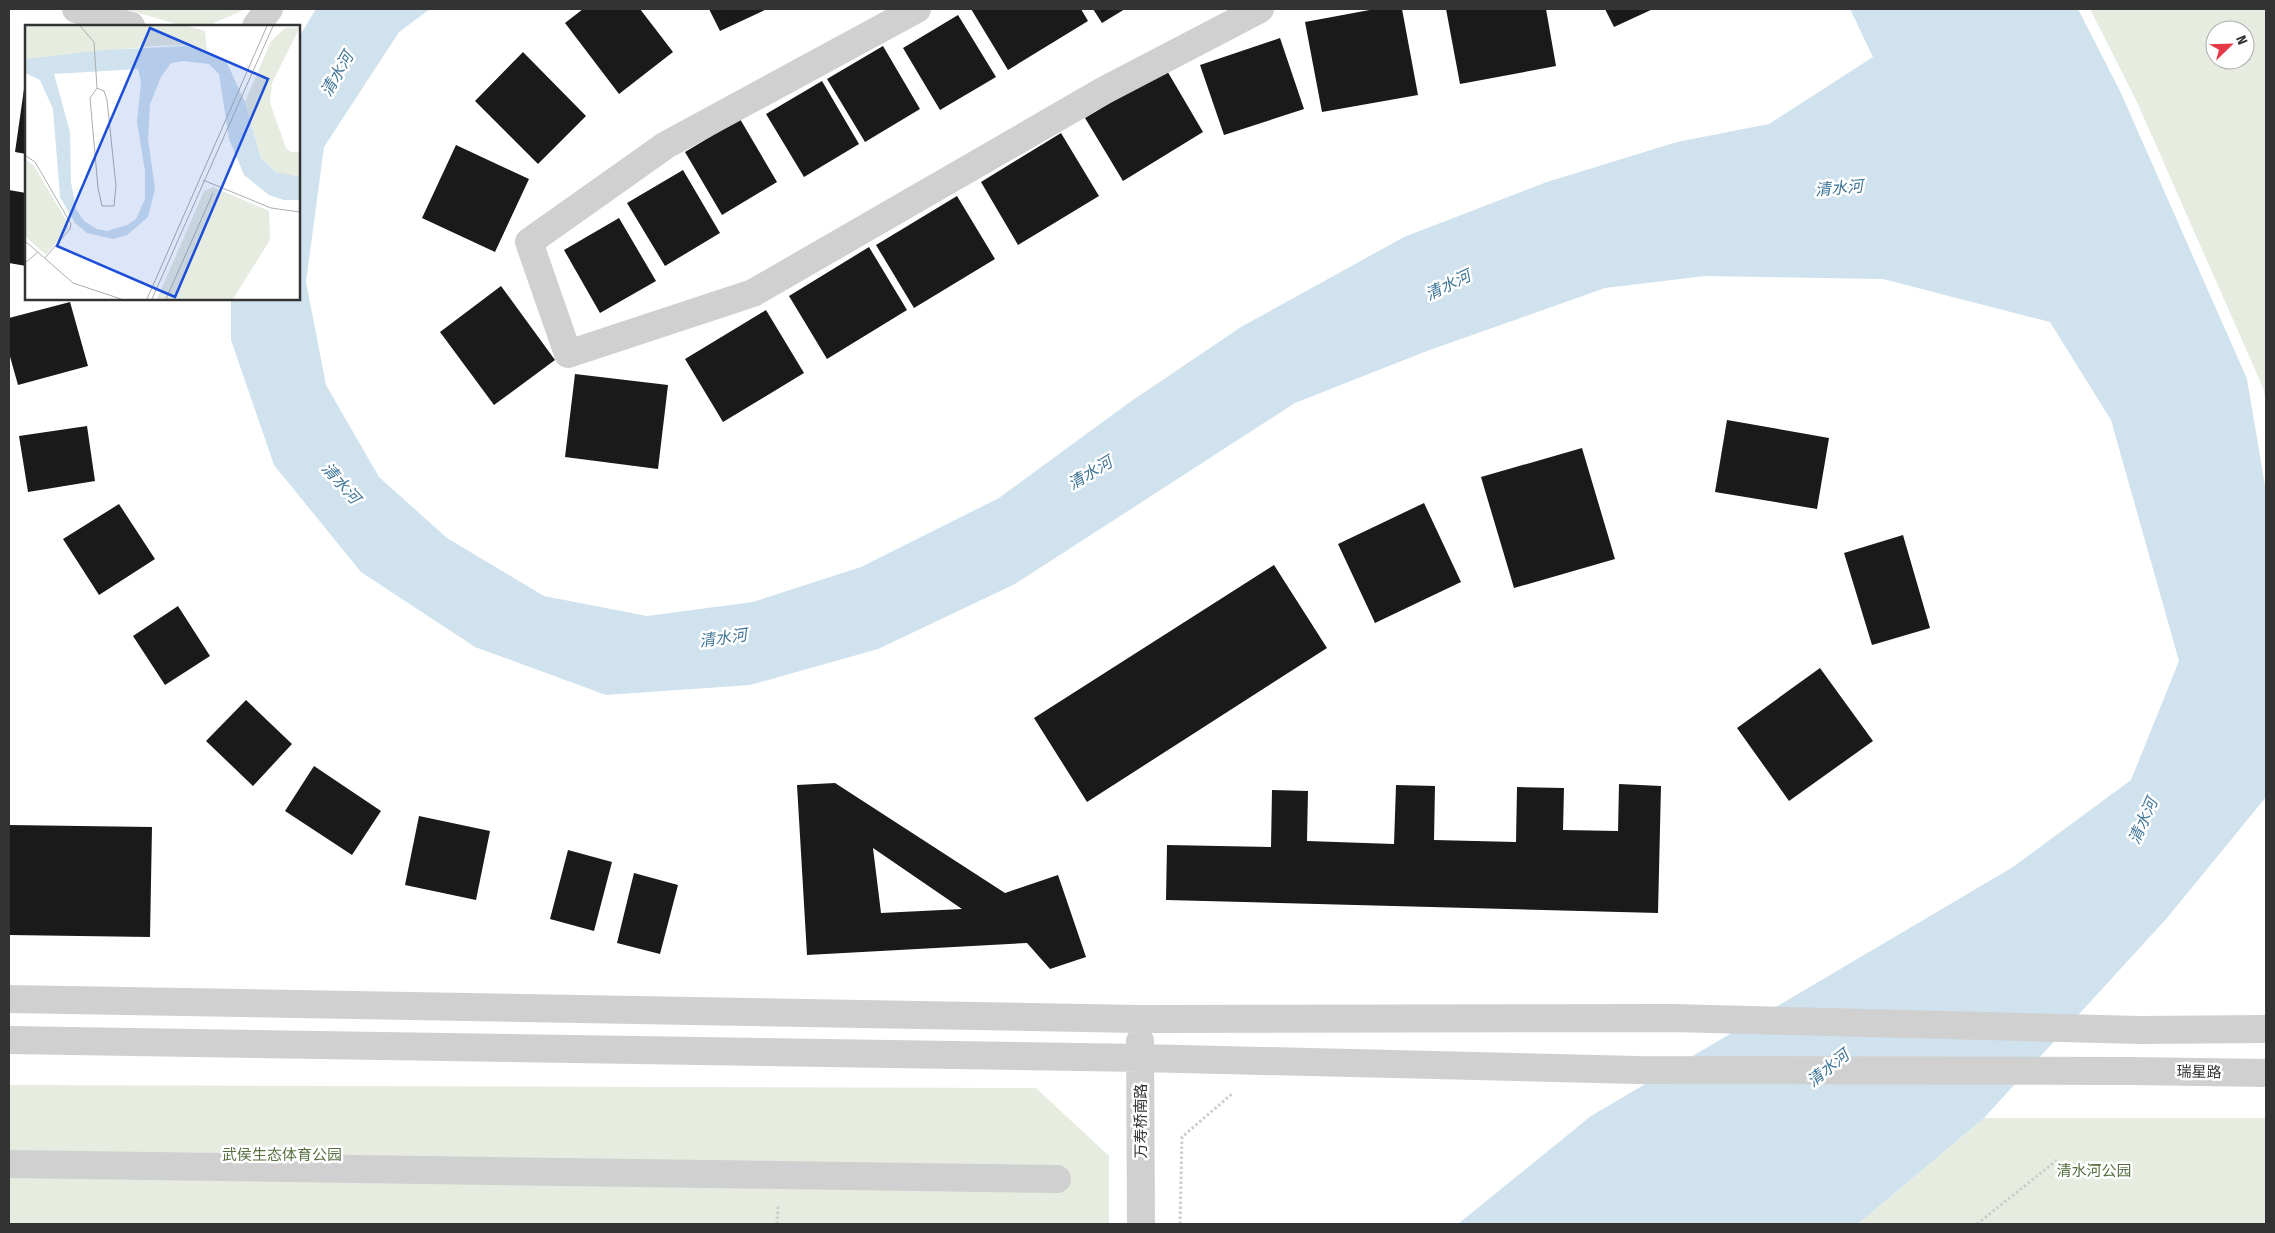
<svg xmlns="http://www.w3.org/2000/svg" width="2275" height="1233" font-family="'Fira Sans Condensed','Noto Sans SC',sans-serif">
<rect width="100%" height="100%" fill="#fff"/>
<path fill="#e6ecdf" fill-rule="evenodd" d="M125,9H246L207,26H183Z
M2090,9H2266V407L2264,390L2137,102ZM2215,30H2245V60H2215Z
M9,1085L1036,1088L1109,1156V1224H9Z
M1984,1118H2266V1224H1858Z"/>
<path fill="#cfe2ee" d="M316,9H430L399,32L324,147L306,282L326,385L379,477L447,538L544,596L647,616L753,602L861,567L999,498L1130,402L1241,327L1404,237L1547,182L1677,142L1769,124L1873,57L1850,9H2078L2121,93L2247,379L2266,492V797L2167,918L1984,1118L1858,1224H1458L1591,1116L2013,867L2131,780L2179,661L2111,420L2050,322L1883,279L1705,276L1605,288L1427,351L1295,403L1015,584L878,649L750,685L606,695L475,647L361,572L274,465L231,340V299H299V37Z"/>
<path fill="#1a1a1a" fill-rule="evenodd" d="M583,9H640L673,52L619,94L565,23Z
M709,9H767L720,31Z
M971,9H1081L1088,21L1008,70Z
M1093,9H1125L1102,23Z
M1375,9H1402L1418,95L1322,112L1305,22Z
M1446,9H1546L1556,66L1460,84Z
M1605,9H1653L1614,27Z
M958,15L996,77L940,110L903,48Z
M1280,38L1304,109L1224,135L1200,65Z
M883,46L920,109L865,142L827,79Z
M523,52L586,116L538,164L475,101Z
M1166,69L1203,132L1123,181L1085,118Z
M822,81L859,144L804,177L766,114Z
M24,89H26V154L15,152Z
M740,119L777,182L722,215L685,152Z
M1061,133L1099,196L1018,245L981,182Z
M456,145L529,179L495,252L422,218Z
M683,170L720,233L665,266L627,203Z
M9,190L26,193V266L9,263Z
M957,196L995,259L914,308L876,245Z
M619,218L656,281L600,313L564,250Z
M869,247L907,310L827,359L789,296Z
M501,286L555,360L494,405L440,332Z
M70,302L88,366L18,385L9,353V318Z
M766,310L804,373L723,422L685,359Z
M575,374L668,385L658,469L565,457Z
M1727,420L1829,438L1817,509L1715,492Z
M87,426L95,481L28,492L19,436Z
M1582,448L1615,559L1514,588L1481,477Z
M1424,503L1461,582L1375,623L1338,544Z
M119,504L155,559L99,595L63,539Z
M1903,535L1930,628L1872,645L1844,553Z
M1274,565L1327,648L1087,802L1034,718Z
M178,606L210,656L165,685L133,636Z
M1820,668L1873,741L1789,801L1737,728Z
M246,700L292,744L253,786L206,741Z
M314,766L381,811L352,855L285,811Z
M835,783L1005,893L1058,875L1086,957L1050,969L1027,943L807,955L797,785ZM873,848L962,909L881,913Z
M1619,784L1661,786L1658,913L1166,900L1167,845L1271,847L1272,790L1308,791L1307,841L1394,844L1396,785L1435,786L1434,840L1516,842L1517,787L1564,788L1563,830L1618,831Z
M419,816L490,831L476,900L405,885Z
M9,825L152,827L150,937L9,935Z
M568,850L612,862L594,931L550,919Z
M634,873L678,885L660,954L617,943Z"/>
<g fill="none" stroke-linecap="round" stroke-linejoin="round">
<path stroke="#cdcdcd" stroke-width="3" stroke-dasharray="2.5 2.5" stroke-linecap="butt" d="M777,1224L778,1206
M1180,1224L1182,1137L1233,1093
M1977,1224L2057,1160"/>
<path stroke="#d0d0d0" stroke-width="28" d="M76,9L131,26
M917,9L666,145L529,242L568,354L753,293L1103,91L1260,9
M256,26L269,9
M9,999L1139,1019L1672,1018L2140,1030L2266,1029
M9,1040L1141,1058L1638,1070L2131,1071L2266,1073
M1140,1041L1141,1224
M9,1164L1057,1179"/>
</g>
<g text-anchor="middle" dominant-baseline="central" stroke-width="5" stroke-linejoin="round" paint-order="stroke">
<g font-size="15" fill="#333" stroke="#fff">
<text transform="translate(2199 1072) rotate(1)">瑞星路</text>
<text transform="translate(1141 1121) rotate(-90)">万寿桥南路</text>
</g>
<g font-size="15" fill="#56703f" stroke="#fff">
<text x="282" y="1155">武侯生态体育公园</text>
<text x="2094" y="1171">清水河公园</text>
</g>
<g font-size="16" font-style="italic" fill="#3f7597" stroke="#fff">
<text transform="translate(337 74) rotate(-60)">清水河</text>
<text transform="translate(1839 188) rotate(-5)">清水河</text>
<text transform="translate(1448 285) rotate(-26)">清水河</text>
<text transform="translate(1090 473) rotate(-31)">清水河</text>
<text transform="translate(341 483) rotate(48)">清水河</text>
<text transform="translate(723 638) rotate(-8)">清水河</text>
<text transform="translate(2143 821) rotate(-66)">清水河</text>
<text transform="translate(1828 1068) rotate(-39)">清水河</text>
</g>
</g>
<g transform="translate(25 25)">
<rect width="275" height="275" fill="#fff"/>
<path d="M0,1H163L180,6L182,26L162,20L129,21L0,34ZM275,2L247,58L245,78L261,123L266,127H275V152L270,153L251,147L236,133L220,77L246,16L260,3ZM0,134L9,141L43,198V204L21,230L0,211ZM188,162L244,186L245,215L208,274H132L179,166Z" fill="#e6ecdf"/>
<path d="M160,21L186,28L201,36L220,77L236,133L251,147L275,152V175H259L244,170L219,150L204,114L194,49L184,39L158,36L146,38L136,52L125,79L123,114L130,164L123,192L102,210L88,214L62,208L50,198L35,172L28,84L15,55L0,48V34L79,25ZM113,44L116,57L112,97L120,146V174L111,194L102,200L82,206L72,204L59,196L51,184L46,157L45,107L29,49Z" fill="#cfe2ee" fill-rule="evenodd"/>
<path fill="none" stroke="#adadad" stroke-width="1" d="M55,1L69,17L72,63L65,73L73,163L77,181H89L91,161L82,75L79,66L72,63M0,130L10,137L46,199L45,204L20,233M178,155L246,183L275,187M0,216L48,258L96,274M0,238L13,227M122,274L242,1M127,274L248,1M141,274L188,168"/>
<path fill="#1d4ed8" fill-opacity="0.15" stroke="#1d4ed8" stroke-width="2.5" d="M125,3L243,54L150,272L32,221Z"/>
<rect width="275" height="275" fill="none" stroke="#333" stroke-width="2.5"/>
</g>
<rect width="2275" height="1233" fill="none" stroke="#333333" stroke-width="20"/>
<g transform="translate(2230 45) rotate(67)"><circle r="24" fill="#ffffff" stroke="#adadad"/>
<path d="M0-4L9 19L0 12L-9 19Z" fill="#e63946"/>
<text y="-8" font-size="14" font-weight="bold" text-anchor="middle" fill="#333333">N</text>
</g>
</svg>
